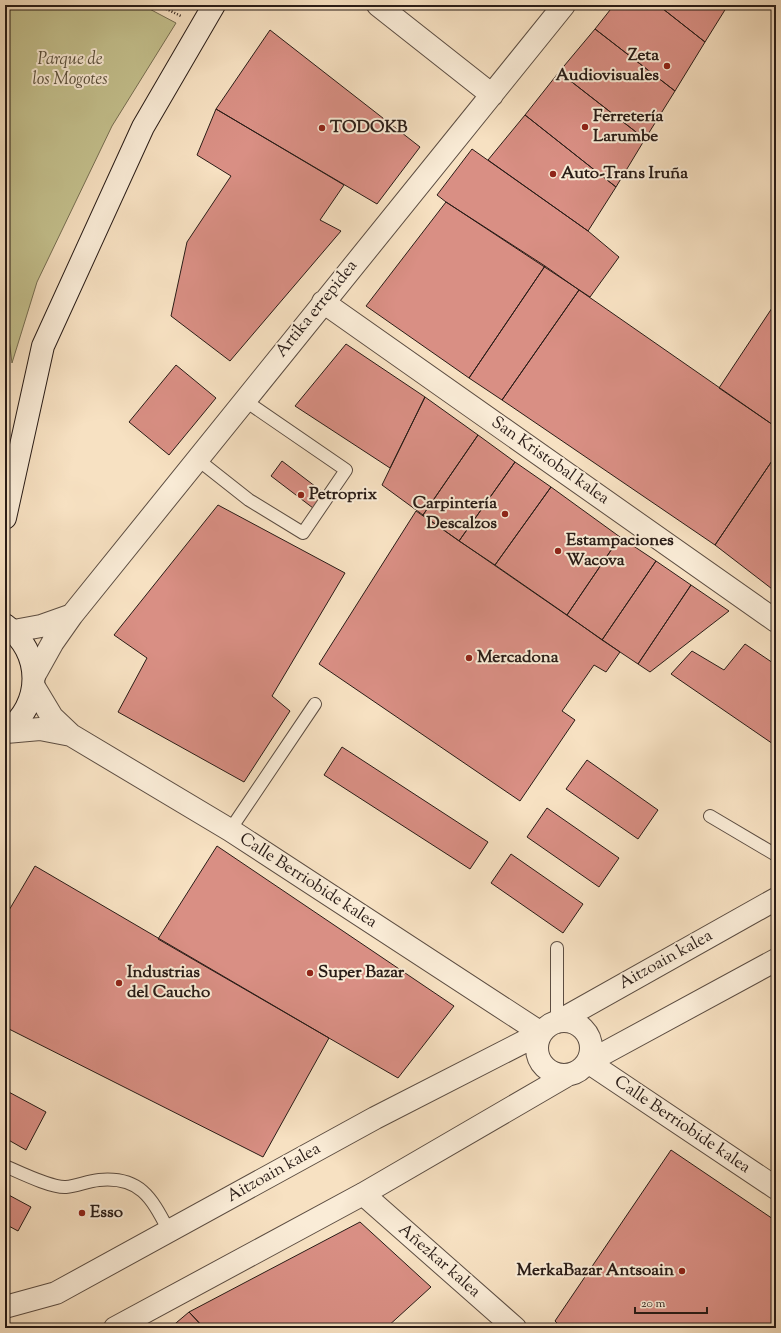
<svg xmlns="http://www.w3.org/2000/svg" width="781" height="1333" font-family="'Sorts Mill Goudy',serif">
<rect width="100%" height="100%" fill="#f7e1c2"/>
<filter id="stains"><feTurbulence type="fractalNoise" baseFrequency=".005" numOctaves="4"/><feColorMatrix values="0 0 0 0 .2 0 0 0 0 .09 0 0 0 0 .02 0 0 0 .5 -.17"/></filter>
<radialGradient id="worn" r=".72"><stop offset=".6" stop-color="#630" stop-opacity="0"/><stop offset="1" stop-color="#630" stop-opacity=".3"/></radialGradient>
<path fill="#c4c18e" stroke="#766e52" d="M5,5H142L176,23L112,126L37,282L12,363L5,308Z"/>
<path fill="#d98f84" stroke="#291c17" d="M614,5H658L705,42L675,91L595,29Z
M658,5H728L705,42Z
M595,29L675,91L645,139L559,72Z
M270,30L420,147L377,204L216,109Z
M559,72L645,139L616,187L525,115Z
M216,109L344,185L320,220L341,231L230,361L171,316L187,242L231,176L197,155Z
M525,115L616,187L588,231L488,160Z
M472,149L588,231L619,257L590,297L446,202L437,195Z
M446,202L545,266L469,378L366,306Z
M545,266L579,290L502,400L469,378Z
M579,290L776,427V455L715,545L502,400Z
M776,302V427L719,388Z
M346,344L425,397L390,468L295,406Z
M176,365L216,398L169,455L129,422Z
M425,397L478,435L423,515L382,485Z
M478,435L515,462L459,541L423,515Z
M776,455V592L715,545Z
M282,461L324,493L313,508L271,476Z
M515,462L551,487L495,565L459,541Z
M551,487L620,537L567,615L495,565Z
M218,505L345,573L272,696L290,711L244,782L118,712L147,658L114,635Z
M416,511L620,652L606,672L594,665L562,711L575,720L520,801L319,664Z
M620,537L656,561L602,640L567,615Z
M656,561L691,585L638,664L602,640Z
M691,585L729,611L650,672L638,664Z
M745,644L776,665V746L671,674L692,651L724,670Z
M342,747L488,842L470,869L324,775Z
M587,760L658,810L638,839L566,789Z
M547,808L619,858L599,887L527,837Z
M217,846L454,1006L398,1078L158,939Z
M511,854L583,904L563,933L491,883Z
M35,866L329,1038L263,1157L5,1027V917Z
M5,1090L46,1112L26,1150L5,1138Z
M671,1150L776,1221V1328H562L555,1321Z
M5,1193L31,1207L18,1231L5,1224Z
M360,1222L431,1287L386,1328H204L189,1312Z
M189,1312L204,1328H170Z"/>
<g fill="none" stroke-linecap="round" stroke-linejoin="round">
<defs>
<path id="lane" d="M197,459L249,500L303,533L346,470L244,400
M710,816L776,855
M230,830L315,704
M557,948V1022
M5,1166C19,1172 51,1188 66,1187C77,1186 88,1181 99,1180C141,1176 152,1199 169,1231"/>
<path id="street" d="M378,5L492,95
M323,302L776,621
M14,631L41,626L72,615
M34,676L53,642L72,615L564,5
M6,732L40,729L71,735
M776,960L588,1062L776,1188
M537 1048a27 27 0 1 1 54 0a27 27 0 1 1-54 0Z
M557,1022L776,899
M363,1194L515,1328
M5,1307L56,1293L375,1118L541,1033L230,830L71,735L52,717L34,687
M115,1328L363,1194L566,1076"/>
<path id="secondary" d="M5,518L43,346L143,127L214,5
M5,625C43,652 43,705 5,732"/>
</defs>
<use href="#lane" stroke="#5c4d42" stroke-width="14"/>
<use href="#street" stroke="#5c4d42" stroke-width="24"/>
<use href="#secondary" stroke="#291c17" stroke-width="24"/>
<path stroke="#291c17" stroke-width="2.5" stroke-dasharray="1 2" stroke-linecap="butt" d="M158,5L181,16"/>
<use href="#lane" stroke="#faecd7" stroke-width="12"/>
<use href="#street" stroke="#faecd7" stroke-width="22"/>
<use href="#secondary" stroke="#faecd7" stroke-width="22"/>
</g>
<g fill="#8f2418" stroke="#faecd7" stroke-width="1.5">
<circle cx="667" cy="66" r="4"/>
<circle cx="585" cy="127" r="4"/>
<circle cx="322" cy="128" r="4"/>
<circle cx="553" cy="174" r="4"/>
<circle cx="301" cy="495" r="4"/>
<circle cx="505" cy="514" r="4"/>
<circle cx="558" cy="551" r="4"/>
<circle cx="469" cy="658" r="4"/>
<circle cx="310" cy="973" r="4"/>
<circle cx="119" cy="983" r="4"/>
<circle cx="82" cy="1213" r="4"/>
<circle cx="682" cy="1271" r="4"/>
</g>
<g text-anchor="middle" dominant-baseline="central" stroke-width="4" stroke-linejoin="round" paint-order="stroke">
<g font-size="17" font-weight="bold" fill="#291c17" stroke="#faecd7" text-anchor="start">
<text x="659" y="56" text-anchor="end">Zeta<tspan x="659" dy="20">Audiovisuales</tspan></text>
<text x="593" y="117">Ferretería<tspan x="593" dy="20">Larumbe</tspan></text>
<text x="330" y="128">TODOKB</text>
<text x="561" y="174">Auto-Trans Iruña</text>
<text x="309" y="495">Petroprix</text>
<text x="497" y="504" text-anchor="end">Carpintería<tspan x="497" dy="20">Descalzos</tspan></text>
<text x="566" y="541">Estampaciones<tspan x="566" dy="20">Wacova</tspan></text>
<text x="477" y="658">Mercadona</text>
<text x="127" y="973">Industrias<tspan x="127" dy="20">del Caucho</tspan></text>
<text x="318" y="973">Super Bazar</text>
<text x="90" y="1213">Esso</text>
<text x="674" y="1271" text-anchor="end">MerkaBazar Antsoain</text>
</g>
<g font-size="17" font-style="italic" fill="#584e3b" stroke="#faecd7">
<text x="70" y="60">Parque de<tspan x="70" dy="20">los Mogotes</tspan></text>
</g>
<g font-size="17" fill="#291c17" stroke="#faecd7">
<text transform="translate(317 309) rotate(-51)">Artika errepidea</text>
<text transform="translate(550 461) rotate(35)">San Kristobal kalea</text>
<text transform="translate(308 881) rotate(33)">Calle Berriobide kalea</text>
<text transform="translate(666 960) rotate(-29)">Aitzoain kalea</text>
<text transform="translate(682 1125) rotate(34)">Calle Berriobide kalea</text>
<text transform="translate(274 1173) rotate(-29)">Aitzoain kalea</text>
<text transform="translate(439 1261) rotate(41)">Añezkar kalea</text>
</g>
</g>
<rect width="781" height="1333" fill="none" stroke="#f7e1c2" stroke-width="20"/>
<rect x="6" y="6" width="769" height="1321" fill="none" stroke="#291c17" stroke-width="2"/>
<rect x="10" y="10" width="761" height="1313" fill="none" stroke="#291c17"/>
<path d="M635 1307v6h72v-6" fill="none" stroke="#291c17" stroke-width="2"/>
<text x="641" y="1307" font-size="12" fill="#291c17" stroke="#faecd7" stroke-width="3" paint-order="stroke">20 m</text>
<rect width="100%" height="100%" filter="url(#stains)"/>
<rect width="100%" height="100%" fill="url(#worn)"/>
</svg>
